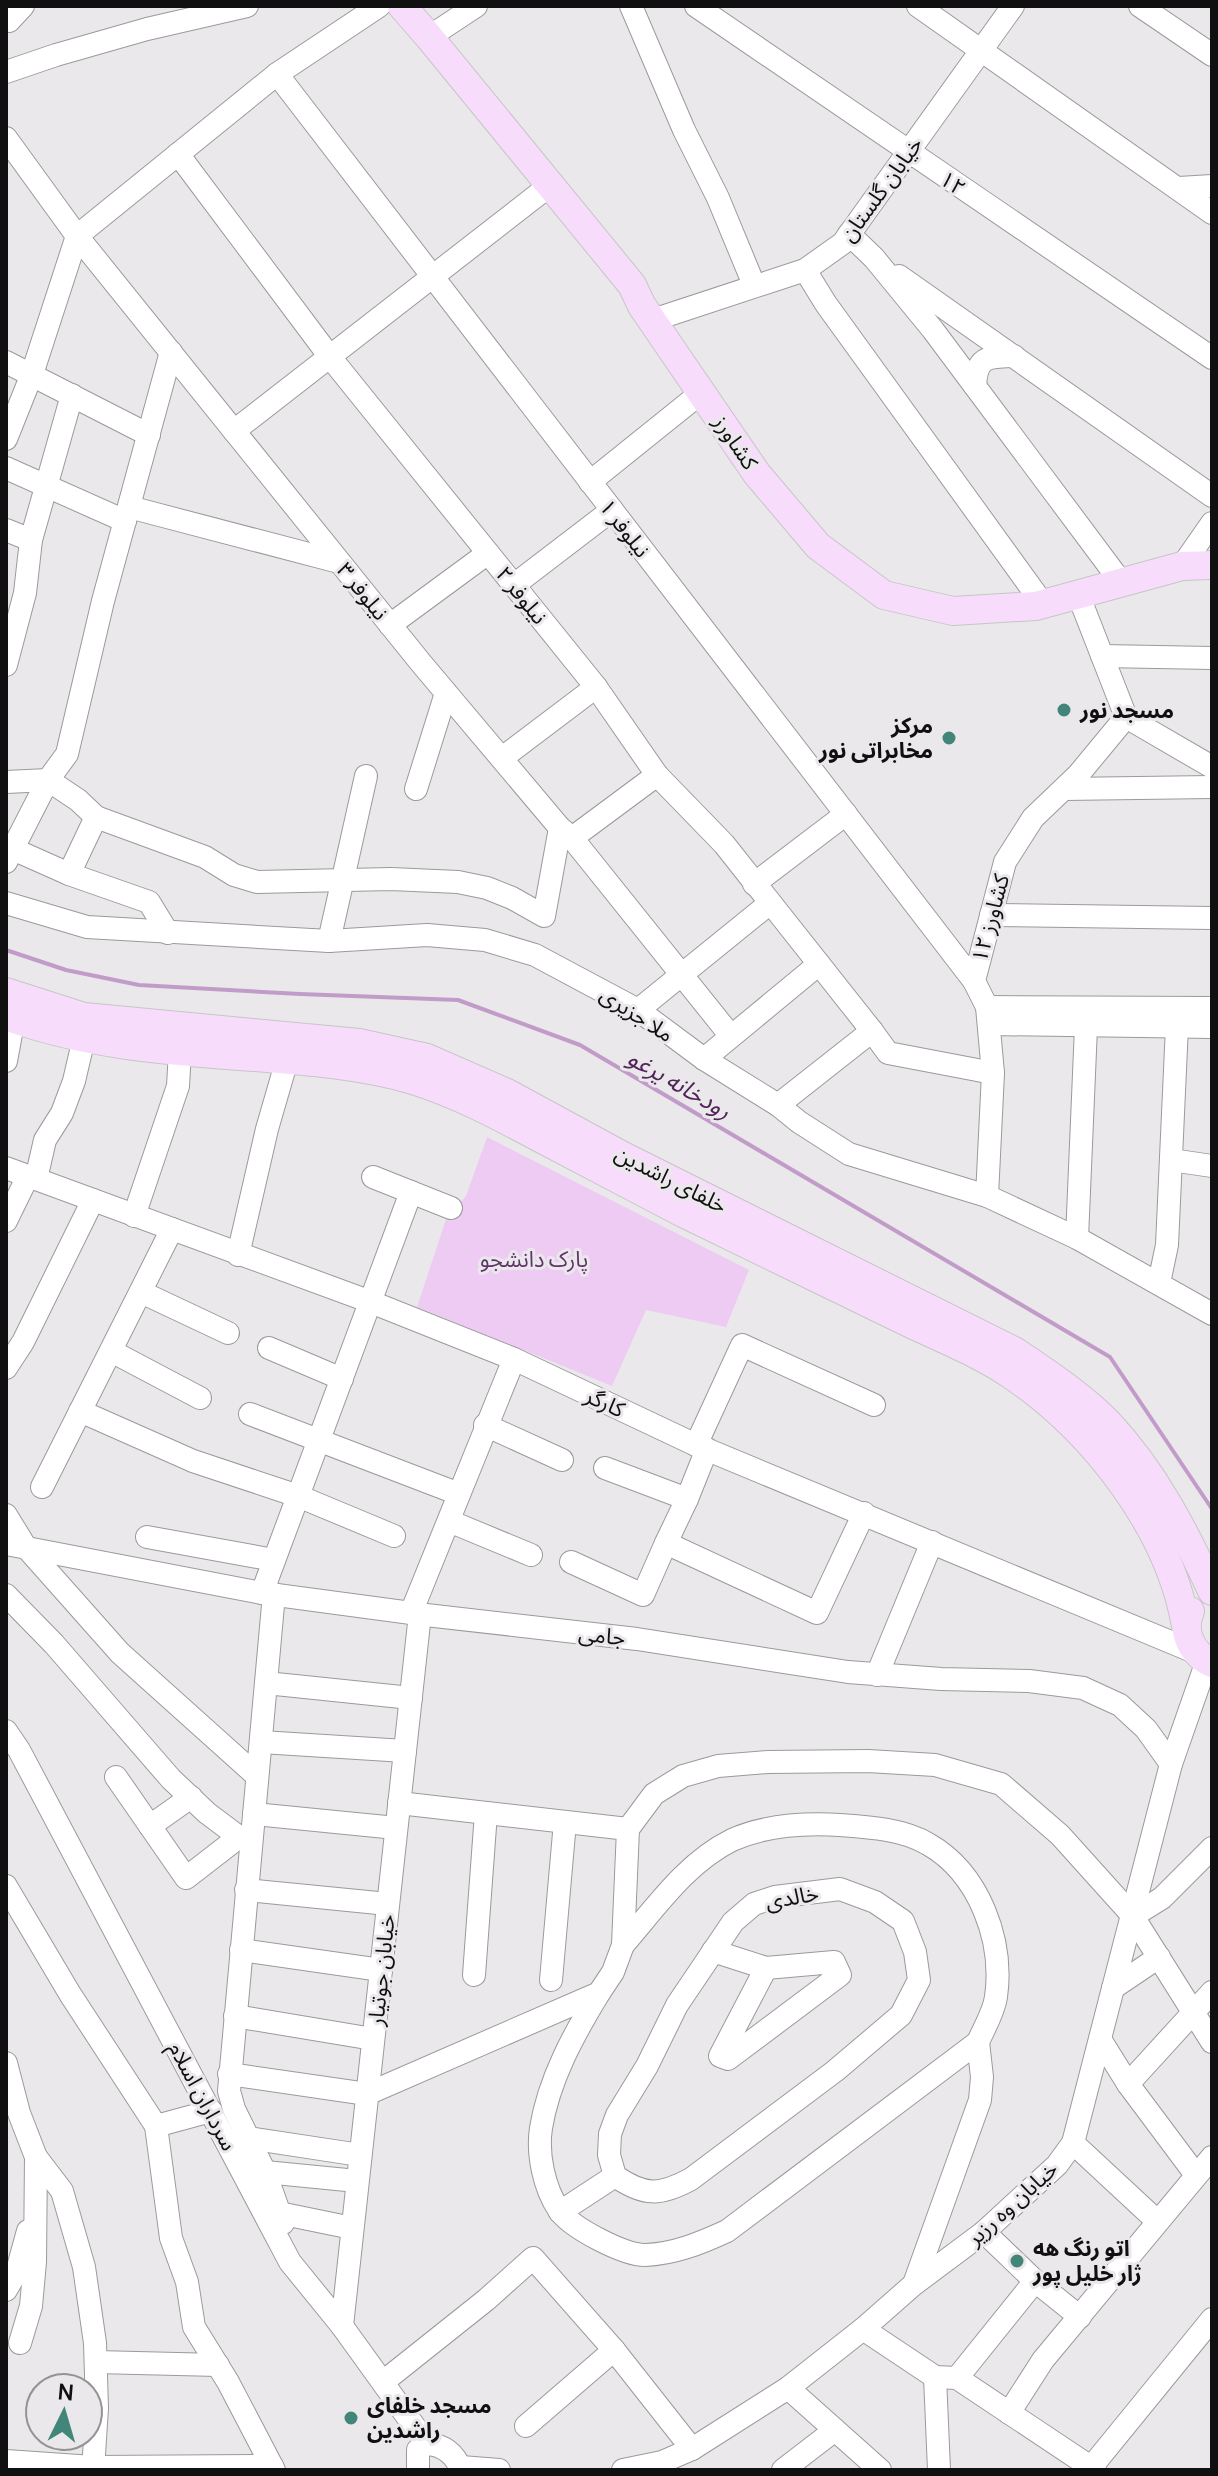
<svg xmlns="http://www.w3.org/2000/svg" width="1218" height="2476" font-family="Manrope,'Noto Sans Arabic',sans-serif">
<style>
.green{fill:#eecbf3}
.lines{fill:none;stroke-linecap:round;stroke-linejoin:round}
.stream{stroke:#c29cc8;stroke-width:4}
.minor-casing{stroke:#9c999c;stroke-width:24}
.major-casing{stroke:#c6c6c6;stroke-width:30}
.minor{stroke:#fff;stroke-width:22}
.major{stroke:#f7dcfb;stroke-width:28}
.poi-dot{fill:#42867a;stroke:#ebe8ec;stroke-width:3}
.labels{text-anchor:middle;dominant-baseline:central;stroke-width:6;stroke-linejoin:round;paint-order:stroke}
.street-label{font-size:22px;fill:#111011;stroke:#ebe8ec}
.poi-label{font-size:22px;font-weight:bold;fill:#111011;stroke:#ebe8ec;text-anchor:start}
.park-label{font-size:22px;fill:#63346b;stroke:#ebe8ec}
.water-label{font-size:24px;font-style:italic;fill:#53245a;stroke:#ebe8ec}
</style>
<rect width="100%" height="100%" fill="#ebe8ec"/>
<polygon class="green" points="487,1137 749,1270 726,1327 646,1310 612,1386 417,1307 446,1219 466,1196"/>
<g class="lines">
<polyline class="stream" points="6,950 66,970 139,985 300,994 458,1000 580,1045 1110,1357 1212,1509"/>
<defs>
<g id="minor">
<polyline points="631,6 684,130 718,198 754,285"/>
<polyline points="696,6 1212,358"/>
<polyline points="918,6 1212,213"/>
<polyline points="1140,6 1212,55"/>
<polyline points="9,21 23,6"/>
<polyline points="429,37 476,6"/>
<polyline points="6,72 56,55 147,29 247,6"/>
<polyline points="277,74 974,981"/>
<polyline points="6,138 77,236 421,663 560,828 572,838 730,1035"/>
<polyline points="178,154 330,357 596,687 657,775 724,844 872,1031"/>
<polyline points="1179,188 1212,186"/>
<polyline points="849,234 874,258 933,330 1121,582"/>
<polyline points="805,270 826,304 1043,604"/>
<polyline points="899,276 1212,496"/>
<polyline points="653,320 805,270 843,243 1013,6"/>
<polyline points="6,362 149,435"/>
<path d="M975 386C977 356 987 357 1014 356"/>
<polyline points="234,431 540,193"/>
<polyline points="6,439 32,374 77,236 277,74 379,6"/>
<polyline points="6,468 125,521"/>
<polyline points="590,482 702,392"/>
<polyline points="129,507 339,562"/>
<polyline points="6,530 31,540"/>
<polyline points="1182,566 1212,523"/>
<polyline points="514,585 612,510"/>
<polyline points="390,625 488,553"/>
<polyline points="1102,656 1212,658"/>
<polyline points="6,665 25,593 31,540 72,395"/>
<polyline points="1126,717 1212,767"/>
<polyline points="502,758 596,687"/>
<polyline points="6,782 48,780 78,800 96,817 205,857 234,875 257,882 391,879 458,882 487,888 512,898 544,916 560,828"/>
<polyline points="416,789 446,693"/>
<polyline points="1064,789 1212,787"/>
<polyline points="572,838 657,775"/>
<polyline points="6,846 69,874 149,902 168,933"/>
<polyline points="6,862 48,780 67,754 103,601 171,352"/>
<polyline points="69,874 96,817"/>
<polyline points="754,884 846,814"/>
<polyline points="6,903 87,927 329,941 427,935 485,940 535,955 638,1010 704,1059 778,1105 799,1122 849,1154 987,1196 1077,1238 1212,1314"/>
<polyline points="991,915 1212,918"/>
<polyline points="329,941 366,776"/>
<polyline points="987,1007 1212,1008"/>
<polyline points="638,1010 770,903"/>
<polyline points="990,1024 1212,1027"/>
<polyline points="704,1059 819,964"/>
<polyline points="6,1061 14,1018"/>
<polyline points="778,1105 872,1031 888,1053 993,1073"/>
<polyline points="1171,1160 1212,1166"/>
<polyline points="6,1168 371,1302 514,1359 696,1445 1197,1653"/>
<polyline points="373,1177 451,1208"/>
<polyline points="36,1179 45,1140 62,1113 74,1081 84,1038"/>
<polyline points="987,1196 993,1073 987,1007 974,981 1005,862 1033,818 1078,775 1126,717 1078,594"/>
<polyline points="134,1216 178,1086 180,1051"/>
<polyline points="6,1221 28,1176"/>
<polyline points="1077,1238 1086,1027"/>
<polyline points="238,1255 267,1129 287,1060"/>
<polyline points="1159,1283 1167,1245 1177,1026"/>
<polyline points="141,1292 228,1333"/>
<polyline points="269,1348 342,1379"/>
<polyline points="111,1351 200,1398"/>
<polyline points="6,1368 23,1342 93,1200"/>
<polyline points="80,1411 193,1461 298,1496 394,1536"/>
<polyline points="250,1414 459,1494"/>
<polyline points="485,1425 562,1460"/>
<polyline points="696,1445 742,1345 874,1405"/>
<polyline points="605,1468 687,1499"/>
<polyline points="42,1487 172,1229"/>
<polyline points="6,1515 25,1546 120,1653 257,1776"/>
<polyline points="449,1521 531,1555"/>
<polyline points="147,1537 274,1560"/>
<polyline points="666,1543 687,1499 707,1449"/>
<polyline points="6,1544 262,1593 426,1615 637,1639 848,1672 941,1679 1029,1681 1083,1688 1120,1705 1146,1729 1171,1764"/>
<polyline points="571,1562 643,1595 666,1543 817,1613 864,1513"/>
<polyline points="262,1593 411,1192"/>
<polyline points="274,1594 229,2091 234,2109 265,2172 283,2223"/>
<polyline points="6,1595 54,1644 171,1779 207,1813 239,1837 186,1878 116,1777"/>
<polyline points="411,1613 514,1359"/>
<polyline points="877,1675 932,1542"/>
<polyline points="266,1683 411,1698"/>
<polyline points="6,1731 19,1750 290,2262 342,2326 427,2444"/>
<polyline points="261,1742 405,1751"/>
<polyline points="399,1803 628,1829"/>
<polyline points="254,1814 396,1828"/>
<polyline points="150,1826 191,1797"/>
<polyline points="6,1886 70,1994 156,2126"/>
<polyline points="246,1890 388,1904"/>
<polyline points="1133,1916 1162,1898 1212,1848"/>
<polyline points="241,1950 381,1970"/>
<polyline points="713,1951 766,1968"/>
<polygon points="834,1962 840,1975 728,2059 720,2056 766,1968"/>
<polyline points="474,1975 486,1813"/>
<polyline points="551,1980 565,1822"/>
<polyline points="1113,1988 1159,1957"/>
<path d="M599 1993C574 2034 549 2079 541 2128 537 2154 544 2188 559 2210 571 2228 624 2255 645 2255 674 2254 701 2243 727 2231L978 2042C984 2028 994 2012 996 1997 1004 1940 979 1873 928 1844 903 1829 868 1827 840 1825 805 1823 765 1825 732 1840 686 1863 657 1906 623 1945"/>
<polyline points="235,2016 373,2039"/>
<polyline points="1100,2039 1128,2084 1196,2175"/>
<polyline points="6,2063 19,2113 36,2157 35,2262 31,2306 20,2343"/>
<polyline points="229,2074 367,2094 599,1993 613,1972 623,1945 628,1829 654,1794 683,1776 718,1766 768,1762 868,1761 935,1765 1001,1784 1060,1835 1132,1915 1212,2042"/>
<polyline points="1128,2084 1212,1992"/>
<polyline points="211,2111 156,2126 171,2238 187,2282 194,2327 228,2382 274,2470"/>
<polyline points="248,2138 360,2155"/>
<polyline points="1073,2143 1157,2221"/>
<polyline points="36,2157 62,2191 84,2267 95,2343 97,2408 93,2470"/>
<polyline points="265,2172 357,2181"/>
<path d="M560 2212 615 2176C644 2196 660 2196 691 2179L835 2071 901 2015 919 1980 915 1952 903 1921 875 1902 840 1889 775 1897 754 1904 733 1922 677 2005 647 2066 617 2115 610 2134 609 2155 615 2176"/>
<polyline points="279,2213 352,2228"/>
<polyline points="984,2232 1035,2281 1080,2317"/>
<polyline points="914,2284 980,2100 982,2077 978,2042"/>
<polyline points="6,2290 17,2271 28,2231"/>
<polyline points="342,2326 420,1614"/>
<polyline points="863,2329 935,2377 957,2378 1095,2470"/>
<polyline points="96,2362 218,2365"/>
<polyline points="935,2377 939,2470"/>
<polyline points="957,2378 1035,2281"/>
<polyline points="383,2382 486,2300 533,2258 614,2350 692,2449"/>
<polyline points="788,2388 880,2470"/>
<polyline points="1009,2413 1043,2360 1212,2157"/>
<polyline points="526,2426 614,2350"/>
<polyline points="6,2461 93,2467 272,2466"/>
<polyline points="461,2467 499,2470"/>
<path d="M418 2470V2450L427 2444C444 2445 455 2454 461 2470"/>
<polyline points="623,2470 662,2462 692,2449 788,2388 863,2329 913,2285 984,2232 1057,2165 1073,2143 1171,1764 1207,1661"/>
<polyline points="783,2470 835,2430"/>
<polyline points="1089,2470 1212,2319"/>
</g>
<g id="major">
<polyline points="402,6 429,37 632,285 642,306 757,474 818,546 884,595 953,611 1036,606 1182,566 1212,565"/>
<path d="M6 992 84 1017 359 1043 427 1058 507 1093 623 1156 1016 1352C1048 1374 1082 1396 1109 1424 1154 1472 1185 1532 1212 1591"/>
<path d="M6 1016C85 1045 170 1051 254 1057 307 1061 361 1065 413 1080 458 1094 499 1116 540 1138 588 1163 635 1188 683 1213 756 1249 830 1284 903 1320 938 1337 977 1352 1010 1374 1092 1429 1169 1527 1186 1626"/>
<path d="M1190 1611C1181 1632 1192 1654 1212 1663"/>
</g>
</defs>
<use href="#minor" class="minor-casing"/>
<use href="#major" class="major-casing"/>
<use href="#minor" class="minor"/>
<use href="#major" class="major"/>
</g>
<g class="poi-dot">
<circle cx="1064" cy="710" r="8"/>
<circle cx="949" cy="738" r="8"/>
<circle cx="1017" cy="2261" r="8"/>
<circle cx="351" cy="2418" r="8"/>
</g>
<g class="labels">
<g class="street-label">
<text transform="translate(953 183) rotate(34)">۱۲</text>
<text transform="translate(881 189) rotate(-54)">خیابان گلستان</text>
<text transform="translate(736 442) rotate(56)">کشاورز</text>
<text transform="translate(625 528) rotate(52)">نیلوفر ۱</text>
<text transform="translate(363 591) rotate(51)">نیلوفر ۳</text>
<text transform="translate(522 595) rotate(51)">نیلوفر ۲</text>
<text transform="translate(990 918) rotate(-75)">کشاورز ۱۲</text>
<text transform="translate(637 1014) rotate(33)">ملا جزیری</text>
<text transform="translate(671 1179) rotate(27)">خلفای راشدین</text>
<text transform="translate(605 1402) rotate(25)">کارگر</text>
<text transform="translate(602 1635) rotate(6)">جامی</text>
<text transform="translate(792 1897) rotate(-10)">خالدی</text>
<text transform="translate(381 1970) rotate(-84)">خیابان جوتیار</text>
<text transform="translate(203 2096) rotate(62)">سرداران اسلام</text>
<text transform="translate(1012 2203) rotate(-42)">خیابان وه رزیر</text>
</g>
<g class="poi-label">
<text x="1080" y="710">مسجد نور</text>
<text x="933" y="725" text-anchor="end">مرکز<tspan x="933" dy="25">مخابراتی نور</tspan></text>
<text x="1033" y="2248">اتو رنگ هه<tspan x="1033" dy="25">ژار خلیل پور</tspan></text>
<text x="367" y="2405">مسجد خلفای<tspan x="367" dy="25">راشدین</tspan></text>
</g>
<g class="park-label">
<text x="534" y="1259">پارک دانشجو</text>
</g>
<g class="water-label">
<text transform="translate(680 1083) rotate(30)">رودخانه یرغو</text>
</g>
</g>
<rect width="1218" height="2476" fill="none" stroke="#111011" stroke-width="16"/>
<g transform="translate(64 2412) rotate(5)"><circle r="38" fill="#ebe8ec" stroke="#949294" stroke-width="2"/>
<path d="M0-6L14 30L0 20L-14 30Z" fill="#42867a"/>
<text y="-12" font-size="22" font-weight="bold" text-anchor="middle" fill="#111011">N</text>
</g>
</svg>
